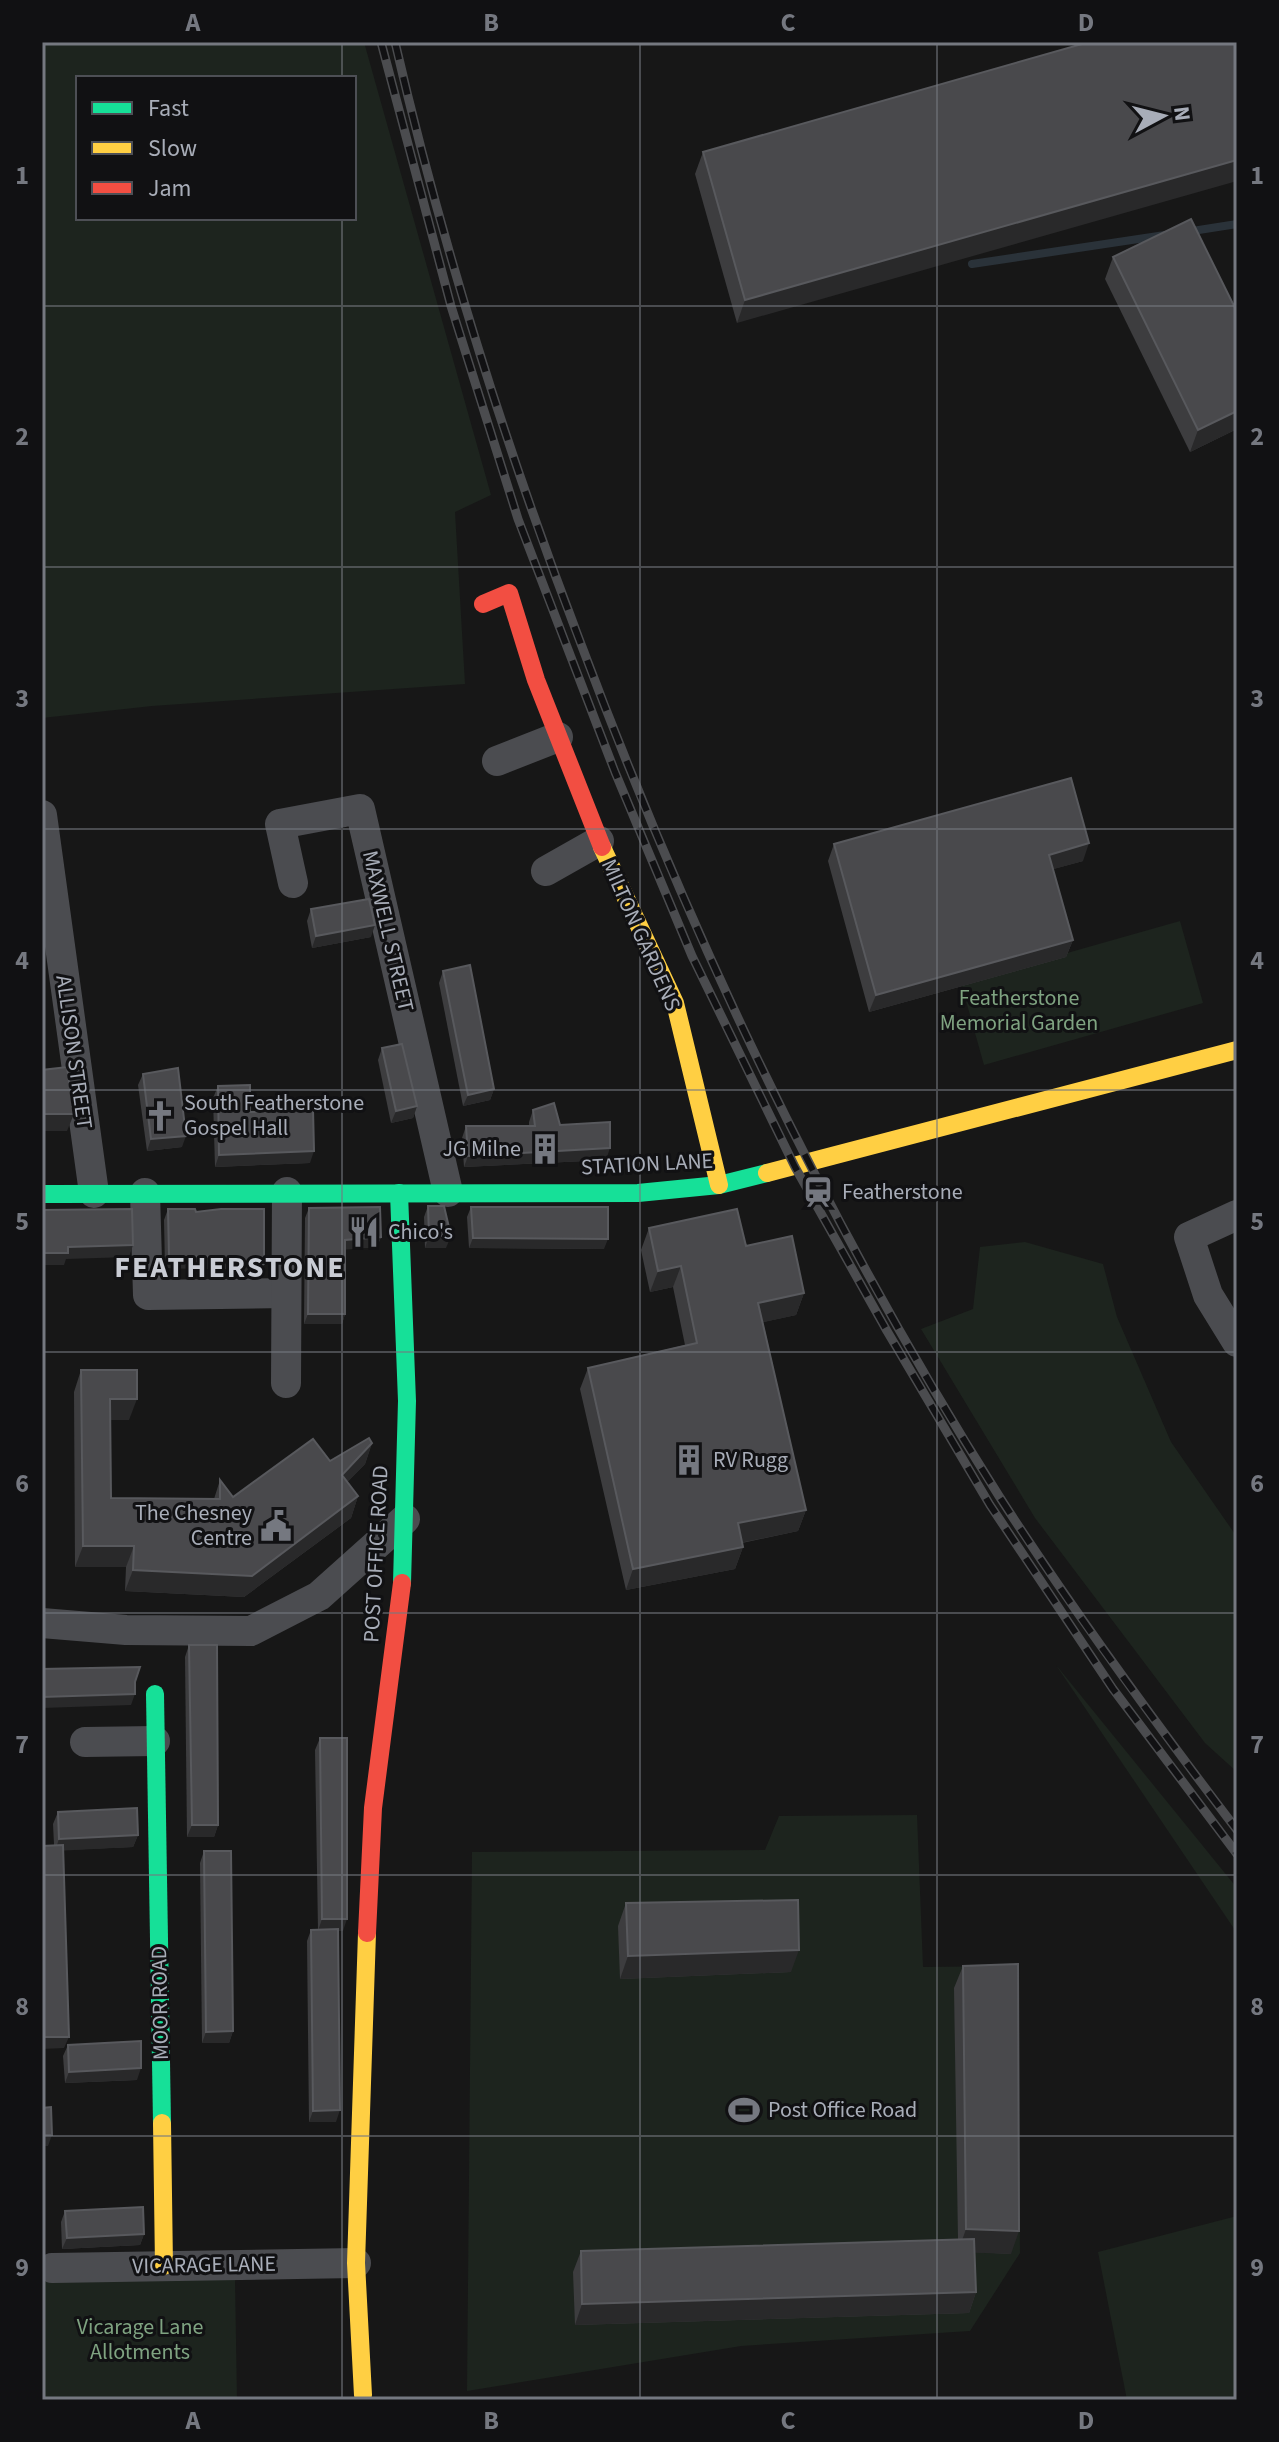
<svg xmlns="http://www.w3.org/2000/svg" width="1279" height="2442" font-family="'Source Sans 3',sans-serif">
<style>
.green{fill:#1d241e;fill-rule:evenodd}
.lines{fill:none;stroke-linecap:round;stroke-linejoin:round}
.stream{stroke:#2a3239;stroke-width:8}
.street{stroke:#4b4c50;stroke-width:30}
.fast{stroke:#16e098;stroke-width:18}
.slow{stroke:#ffcf43;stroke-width:18}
.jam{stroke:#f24e42;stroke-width:18}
.rail-casing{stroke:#4b4c4f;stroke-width:9}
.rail{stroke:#111113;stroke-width:6;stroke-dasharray:18;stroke-linecap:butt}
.wall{fill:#3d3d3f}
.shaded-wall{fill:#29292a}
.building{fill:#49494c;stroke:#58595d;stroke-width:2}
.grid{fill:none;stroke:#757880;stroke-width:2;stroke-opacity:0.55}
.labels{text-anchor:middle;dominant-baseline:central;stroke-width:6;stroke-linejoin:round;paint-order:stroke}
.street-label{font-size:22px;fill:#a8adb8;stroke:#111113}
.park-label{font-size:22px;fill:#7fa381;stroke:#111113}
.poi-label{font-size:22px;fill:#a8adb8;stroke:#111113;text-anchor:start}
.district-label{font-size:30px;font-weight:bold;letter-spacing:2px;fill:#c9ccd4;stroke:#111113}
.neatline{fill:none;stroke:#757880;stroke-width:3}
.grid-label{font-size:26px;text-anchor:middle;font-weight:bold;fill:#757880}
</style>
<rect width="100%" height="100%" fill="#171717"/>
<g class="green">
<path d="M42 42H364L491 495 455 512 465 684 152 706 42 718ZM78 78H354V218H78Z"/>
<polygon points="1180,921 1203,1003 984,1065 961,983"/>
<polygon points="1025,1242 1103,1264 1117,1317 1171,1442 1237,1537 1237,1772 1205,1743 1035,1518 921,1329 973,1309 980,1247"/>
<polygon points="1056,1665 1237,1888 1237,1933"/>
<polygon points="917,1815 923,1967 1018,1966 1020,2253 970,2331 741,2346 467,2391 472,1852 765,1850 779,1816"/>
<polygon points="1237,2216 1237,2400 1127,2400 1098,2252"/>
<polygon points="235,2279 237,2400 42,2400 42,2282"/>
</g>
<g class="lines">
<g class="stream">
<polyline points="1186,232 1237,224"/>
<polyline points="972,264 1165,235"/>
</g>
<g class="street">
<polyline points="497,761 558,737"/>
<polyline points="42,815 94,1193"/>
<polyline points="546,871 599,841"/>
<polyline points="293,883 280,824 360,809 448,1192"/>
<polyline points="145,1193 148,1295 286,1293"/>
<polyline points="1237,1215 1189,1237 1208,1295 1237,1342"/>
<polyline points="286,1383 287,1192"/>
<polyline points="42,1623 126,1630 251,1631 319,1596 405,1519"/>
<polyline points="85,1742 155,1741"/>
<polyline points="52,2268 356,2263"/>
</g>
<g class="fast">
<polyline points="399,1193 407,1401 402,1583"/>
<polyline points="42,1194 638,1193 719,1185 767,1173"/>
<polyline points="155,1694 162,2123"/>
</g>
<g class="slow">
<polyline points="602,847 675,1003 719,1185"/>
<polyline points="767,1173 1237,1050"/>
<polyline points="162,2123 164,2266"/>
<polyline points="363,2395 356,2263 367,1933"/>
</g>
<g class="jam">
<polyline points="483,604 509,593 536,680 602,847"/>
<polyline points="367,1933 373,1808 402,1583"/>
</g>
<defs>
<g id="rail">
<polyline points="381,42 451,306 518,519 615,772 692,956 795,1167 887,1331 990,1505 1113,1689 1237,1854"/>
<path d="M395 42C442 246 506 448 581 644 692 940 829 1228 999 1496 1073 1611 1154 1721 1237 1830"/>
</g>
</defs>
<use href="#rail" class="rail-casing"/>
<use href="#rail" class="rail"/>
</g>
<g class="wall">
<polygon points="1089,42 737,323 695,174 703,152"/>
<polygon points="1113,257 1237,312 1237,429 1190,452 1105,279"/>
<polygon points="834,844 1083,861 1053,869 1073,940 1066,957 869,1012 828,861"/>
<polygon points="311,909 371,937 312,948 307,921"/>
<polygon points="443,971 494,1089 490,1100 463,1106 439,983"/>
<polygon points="382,1048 417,1106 413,1118 391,1123 378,1060"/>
<polygon points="143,1074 182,1147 147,1151 138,1085"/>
<polygon points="218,1086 250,1112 310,1163 215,1167 213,1098"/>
<polygon points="533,1110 560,1125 606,1160 464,1167 462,1138 466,1126 529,1126 529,1122"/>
<polygon points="428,1206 446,1248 425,1248 424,1217"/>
<polygon points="471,1207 604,1249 469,1248 467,1217"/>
<polygon points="309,1208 381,1237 377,1247 345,1249 345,1314 342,1324 304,1324 305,1218"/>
<polygon points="168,1209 196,1212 264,1264 260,1275 234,1276 234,1269 165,1268 164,1220"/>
<polygon points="649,1228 746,1246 804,1293 796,1315 763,1322 806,1510 798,1531 742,1543 743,1547 735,1569 626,1590 580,1389 588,1368 685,1345 673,1287 650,1292 641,1250"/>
<polygon points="81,1370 129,1420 111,1420 111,1498 214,1499 220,1480 233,1497 330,1461 372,1443 365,1464 347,1482 358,1496 351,1518 244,1597 125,1591 126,1567 75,1567 74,1392"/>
<polygon points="189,1645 218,1825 214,1837 187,1837 185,1657"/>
<polygon points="320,1738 343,1931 338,1931 336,2122 309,2122 307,1941 311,1930 318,1930 315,1750"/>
<polygon points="58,1812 138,1835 133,1847 63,1850 64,2048 53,1824"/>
<polygon points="204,1851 233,2031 229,2043 202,2043 200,1863"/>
<polygon points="626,1903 791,1972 620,1979 618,1926"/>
<polygon points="963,1966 1011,2254 974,2252 976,2292 969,2313 575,2325 573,2272 581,2251 958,2239 954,1988"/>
<polygon points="68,2045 137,2080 65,2083 63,2056"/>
<polygon points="65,2211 144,2234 140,2245 62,2249 61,2222"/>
</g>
<g class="shaded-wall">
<polygon points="1237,160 1237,181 737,323 745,300"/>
<polygon points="1237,411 1237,429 1190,452 1198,430"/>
<polygon points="1089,843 1083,861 1043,872 1049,855"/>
<polygon points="375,925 371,937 312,948 316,936"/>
<polygon points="1073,940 1066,957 869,1012 876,995"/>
<polygon points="494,1089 490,1100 463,1106 468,1095"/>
<polygon points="417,1106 413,1118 391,1123 396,1111"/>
<polygon points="42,1114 74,1114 67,1131 42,1131"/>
<polygon points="186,1136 182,1147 147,1151 151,1139"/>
<polygon points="610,1148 606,1160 464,1167 468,1156"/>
<polygon points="314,1151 310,1163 215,1167 219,1155"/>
<polygon points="429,1236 451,1236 446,1248 425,1248"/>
<polygon points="381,1237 377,1247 341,1250 345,1240"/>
<polygon points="473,1238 608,1239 604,1249 469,1248"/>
<polygon points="133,1245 129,1257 66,1259 64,1265 42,1265 42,1253 68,1247"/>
<polygon points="169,1256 238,1257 234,1269 165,1268"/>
<polygon points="238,1264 264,1264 260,1275 234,1276"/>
<polygon points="681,1266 673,1287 650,1292 658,1271"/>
<polygon points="804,1293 796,1315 750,1325 758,1303"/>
<polygon points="308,1314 345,1314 342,1324 304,1324"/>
<polygon points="110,1399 137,1399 129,1420 103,1420"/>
<polygon points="372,1443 365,1464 334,1496 342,1475"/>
<polygon points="358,1496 351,1518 244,1597 125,1591 133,1570"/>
<polygon points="806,1510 798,1531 730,1545 738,1523"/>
<polygon points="83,1546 134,1546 126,1567 75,1567"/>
<polygon points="743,1547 735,1569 626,1590 633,1569"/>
<polygon points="135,1694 131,1705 42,1708 42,1697"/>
<polygon points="192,1825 218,1825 214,1837 187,1837"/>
<polygon points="138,1835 133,1847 55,1851 59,1839"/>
<polygon points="322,1919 347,1919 343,1931 318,1931"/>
<polygon points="799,1950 791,1972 620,1979 628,1956"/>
<polygon points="233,2031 229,2043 202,2043 206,2032"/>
<polygon points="42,2037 69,2037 64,2048 42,2049"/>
<polygon points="141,2068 137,2080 65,2083 69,2072"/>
<polygon points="340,2110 336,2122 309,2122 313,2111"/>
<polygon points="42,2135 52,2135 48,2146 42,2146"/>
<polygon points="966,2229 1019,2231 1011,2254 958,2252"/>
<polygon points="144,2234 140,2245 62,2249 67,2238"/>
<polygon points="976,2292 969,2313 575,2325 582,2304"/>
</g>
<g class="building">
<polygon points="1089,42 1237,42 1237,160 745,300 703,152"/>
<polygon points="1191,219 1237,312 1237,411 1198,430 1113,257"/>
<polygon points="1071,778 1089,843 1049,855 1073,940 876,995 834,844"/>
<polygon points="369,899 375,925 316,936 311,909"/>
<polygon points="470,965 494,1089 468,1095 443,971"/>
<polygon points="402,1044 417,1106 396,1111 382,1048"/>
<polygon points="67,1067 74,1114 42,1114 42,1070"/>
<polygon points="178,1068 186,1136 151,1139 143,1074"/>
<polygon points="250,1085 250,1112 313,1109 314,1151 219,1155 218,1086"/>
<polygon points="554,1103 560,1125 610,1122 610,1148 468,1156 466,1126 535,1126 533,1110"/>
<polygon points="428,1206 444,1206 451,1236 429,1236"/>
<polygon points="380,1207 381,1237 345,1240 345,1314 308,1314 309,1208"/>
<polygon points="471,1207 608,1207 608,1239 473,1238"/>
<polygon points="132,1209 133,1245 68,1247 68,1253 42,1253 42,1210"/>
<polygon points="168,1209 195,1209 196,1212 221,1209 264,1209 264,1264 238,1264 238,1257 169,1256"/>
<polygon points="737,1209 746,1246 792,1236 804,1293 758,1303 806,1510 738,1523 743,1547 633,1569 588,1368 697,1343 681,1266 658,1271 649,1228"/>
<polygon points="81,1370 137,1370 137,1399 110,1399 111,1498 220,1499 220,1480 233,1497 313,1439 330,1461 369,1438 372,1443 342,1475 358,1496 252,1576 133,1570 134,1546 83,1546"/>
<polygon points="189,1645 217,1645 218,1825 192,1825"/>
<polygon points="140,1667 135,1682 135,1694 42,1697 42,1669"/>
<polygon points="320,1738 347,1738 347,1919 322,1919"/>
<polygon points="137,1808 138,1835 59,1839 58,1812"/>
<polygon points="63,1845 69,2037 42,2037 42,1846"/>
<polygon points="204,1851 231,1851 233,2031 206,2032"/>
<polygon points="798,1900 799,1950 628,1956 626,1903"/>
<polygon points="338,1929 340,2110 313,2111 311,1930"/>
<polygon points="1018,1964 1019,2231 966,2229 963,1966"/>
<polygon points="141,2041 141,2068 69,2072 68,2045"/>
<polygon points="51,2107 52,2135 42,2135 42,2108"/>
<polygon points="143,2207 144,2234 67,2238 65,2211"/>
<polygon points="974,2239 976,2292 582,2304 581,2251"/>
</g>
<path class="grid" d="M342 42V78M640 42V2400M937 42V2400M342 218V2400M42 306H1237M42 567H1237M42 829H1237M42 1090H1237M42 1352H1237M42 1613H1237M42 1875H1237M42 2136H1237"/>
<defs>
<symbol id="church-bare" viewBox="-9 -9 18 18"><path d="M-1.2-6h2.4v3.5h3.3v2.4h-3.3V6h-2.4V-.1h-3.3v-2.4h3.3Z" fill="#757880" stroke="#111113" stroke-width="2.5" paint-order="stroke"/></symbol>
<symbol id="building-bare" viewBox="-9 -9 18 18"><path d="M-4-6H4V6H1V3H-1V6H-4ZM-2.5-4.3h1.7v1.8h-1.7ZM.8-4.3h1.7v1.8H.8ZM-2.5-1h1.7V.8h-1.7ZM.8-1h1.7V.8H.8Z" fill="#757880" stroke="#111113" stroke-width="2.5" paint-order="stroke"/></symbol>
<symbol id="station-bare" viewBox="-9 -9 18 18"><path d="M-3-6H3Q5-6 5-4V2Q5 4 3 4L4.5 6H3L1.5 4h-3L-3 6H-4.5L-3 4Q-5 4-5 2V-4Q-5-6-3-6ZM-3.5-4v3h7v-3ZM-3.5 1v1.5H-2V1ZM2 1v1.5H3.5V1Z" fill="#757880" stroke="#111113" stroke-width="2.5" paint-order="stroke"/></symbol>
<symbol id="restaurant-bare" viewBox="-9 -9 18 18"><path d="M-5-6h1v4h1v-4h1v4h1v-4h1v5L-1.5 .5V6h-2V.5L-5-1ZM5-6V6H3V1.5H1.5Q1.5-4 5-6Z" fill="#757880" stroke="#111113" stroke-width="2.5" paint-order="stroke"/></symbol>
<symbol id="civic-bare" viewBox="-9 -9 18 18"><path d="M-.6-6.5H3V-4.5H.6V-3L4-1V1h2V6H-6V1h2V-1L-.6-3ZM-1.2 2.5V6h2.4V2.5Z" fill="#757880" stroke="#111113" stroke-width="2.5" paint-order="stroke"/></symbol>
<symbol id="stadium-bare" viewBox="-9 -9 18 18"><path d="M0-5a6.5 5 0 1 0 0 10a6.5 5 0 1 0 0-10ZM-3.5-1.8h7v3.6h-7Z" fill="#757880" stroke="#111113" stroke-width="2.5" paint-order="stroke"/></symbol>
</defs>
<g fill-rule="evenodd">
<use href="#church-bare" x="138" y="1094" width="44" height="44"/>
<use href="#building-bare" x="523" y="1127" width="44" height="44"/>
<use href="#station-bare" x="796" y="1170" width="44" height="44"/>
<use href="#restaurant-bare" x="342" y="1210" width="44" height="44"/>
<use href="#building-bare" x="667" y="1438" width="44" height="44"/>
<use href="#civic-bare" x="254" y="1504" width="44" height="44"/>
<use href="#stadium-bare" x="722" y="2088" width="44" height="44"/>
</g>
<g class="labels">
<g class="street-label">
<text transform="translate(388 931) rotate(77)">MAXWELL STREET</text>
<text transform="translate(641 935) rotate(66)">MILTON GARDENS</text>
<text transform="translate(74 1052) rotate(82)">ALLISON STREET</text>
<text transform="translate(647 1164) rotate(-3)">STATION LANE</text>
<text transform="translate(376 1554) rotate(-87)">POST OFFICE ROAD</text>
<text transform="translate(160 2003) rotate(-91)">MOOR ROAD</text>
<text transform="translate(204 2265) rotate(-1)">VICARAGE LANE</text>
</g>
<g class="park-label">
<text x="1019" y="998">Featherstone<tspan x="1019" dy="25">Memorial Garden</tspan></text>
<text x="140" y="2327">Vicarage Lane<tspan x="140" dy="25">Allotments</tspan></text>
</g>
<g class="poi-label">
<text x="184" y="1103">South Featherstone<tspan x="184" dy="25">Gospel Hall</tspan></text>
<text x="521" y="1149" text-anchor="end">JG Milne</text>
<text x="842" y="1192">Featherstone</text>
<text x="388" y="1232">Chico's</text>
<text x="713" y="1460">RV Rugg</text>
<text x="252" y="1513" text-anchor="end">The Chesney<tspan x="252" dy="25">Centre</tspan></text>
<text x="768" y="2110">Post Office Road</text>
</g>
<g class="district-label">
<text x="230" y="1267">FEATHERSTONE</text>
</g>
</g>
<rect width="1279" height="2442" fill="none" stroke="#111113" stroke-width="88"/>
<rect x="76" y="76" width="280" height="144" fill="#111113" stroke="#4d4f55" stroke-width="2"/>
<rect x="92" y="102" width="40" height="12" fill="#16e098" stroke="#4d4f55" stroke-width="2"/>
<text x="148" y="116" font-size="24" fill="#a8adb8">Fast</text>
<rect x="92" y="142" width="40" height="12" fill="#ffcf43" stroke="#4d4f55" stroke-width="2"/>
<text x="148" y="156" font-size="24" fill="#a8adb8">Slow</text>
<rect x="92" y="182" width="40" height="12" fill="#f24e42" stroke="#4d4f55" stroke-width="2"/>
<text x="148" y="196" font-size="24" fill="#a8adb8">Jam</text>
<g transform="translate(1163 116) rotate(83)" stroke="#111113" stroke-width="6" paint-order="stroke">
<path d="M0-6L14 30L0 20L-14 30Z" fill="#a8adb8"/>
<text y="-12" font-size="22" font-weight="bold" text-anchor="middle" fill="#a8adb8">N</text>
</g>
<rect x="44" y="44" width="1191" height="2354" class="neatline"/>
<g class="grid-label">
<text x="193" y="31">A</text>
<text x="491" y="31">B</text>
<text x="788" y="31">C</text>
<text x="1086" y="31">D</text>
<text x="22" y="184">1</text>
<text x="1257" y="184">1</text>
<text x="22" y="445">2</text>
<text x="1257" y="445">2</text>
<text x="22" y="707">3</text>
<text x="1257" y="707">3</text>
<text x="22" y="969">4</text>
<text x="1257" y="969">4</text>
<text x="22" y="1230">5</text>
<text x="1257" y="1230">5</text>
<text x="22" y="1492">6</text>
<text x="1257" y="1492">6</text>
<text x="22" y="1753">7</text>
<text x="1257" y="1753">7</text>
<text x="22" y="2015">8</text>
<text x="1257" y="2015">8</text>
<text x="22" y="2276">9</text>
<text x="1257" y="2276">9</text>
<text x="193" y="2429">A</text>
<text x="491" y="2429">B</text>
<text x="788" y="2429">C</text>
<text x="1086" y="2429">D</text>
</g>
</svg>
